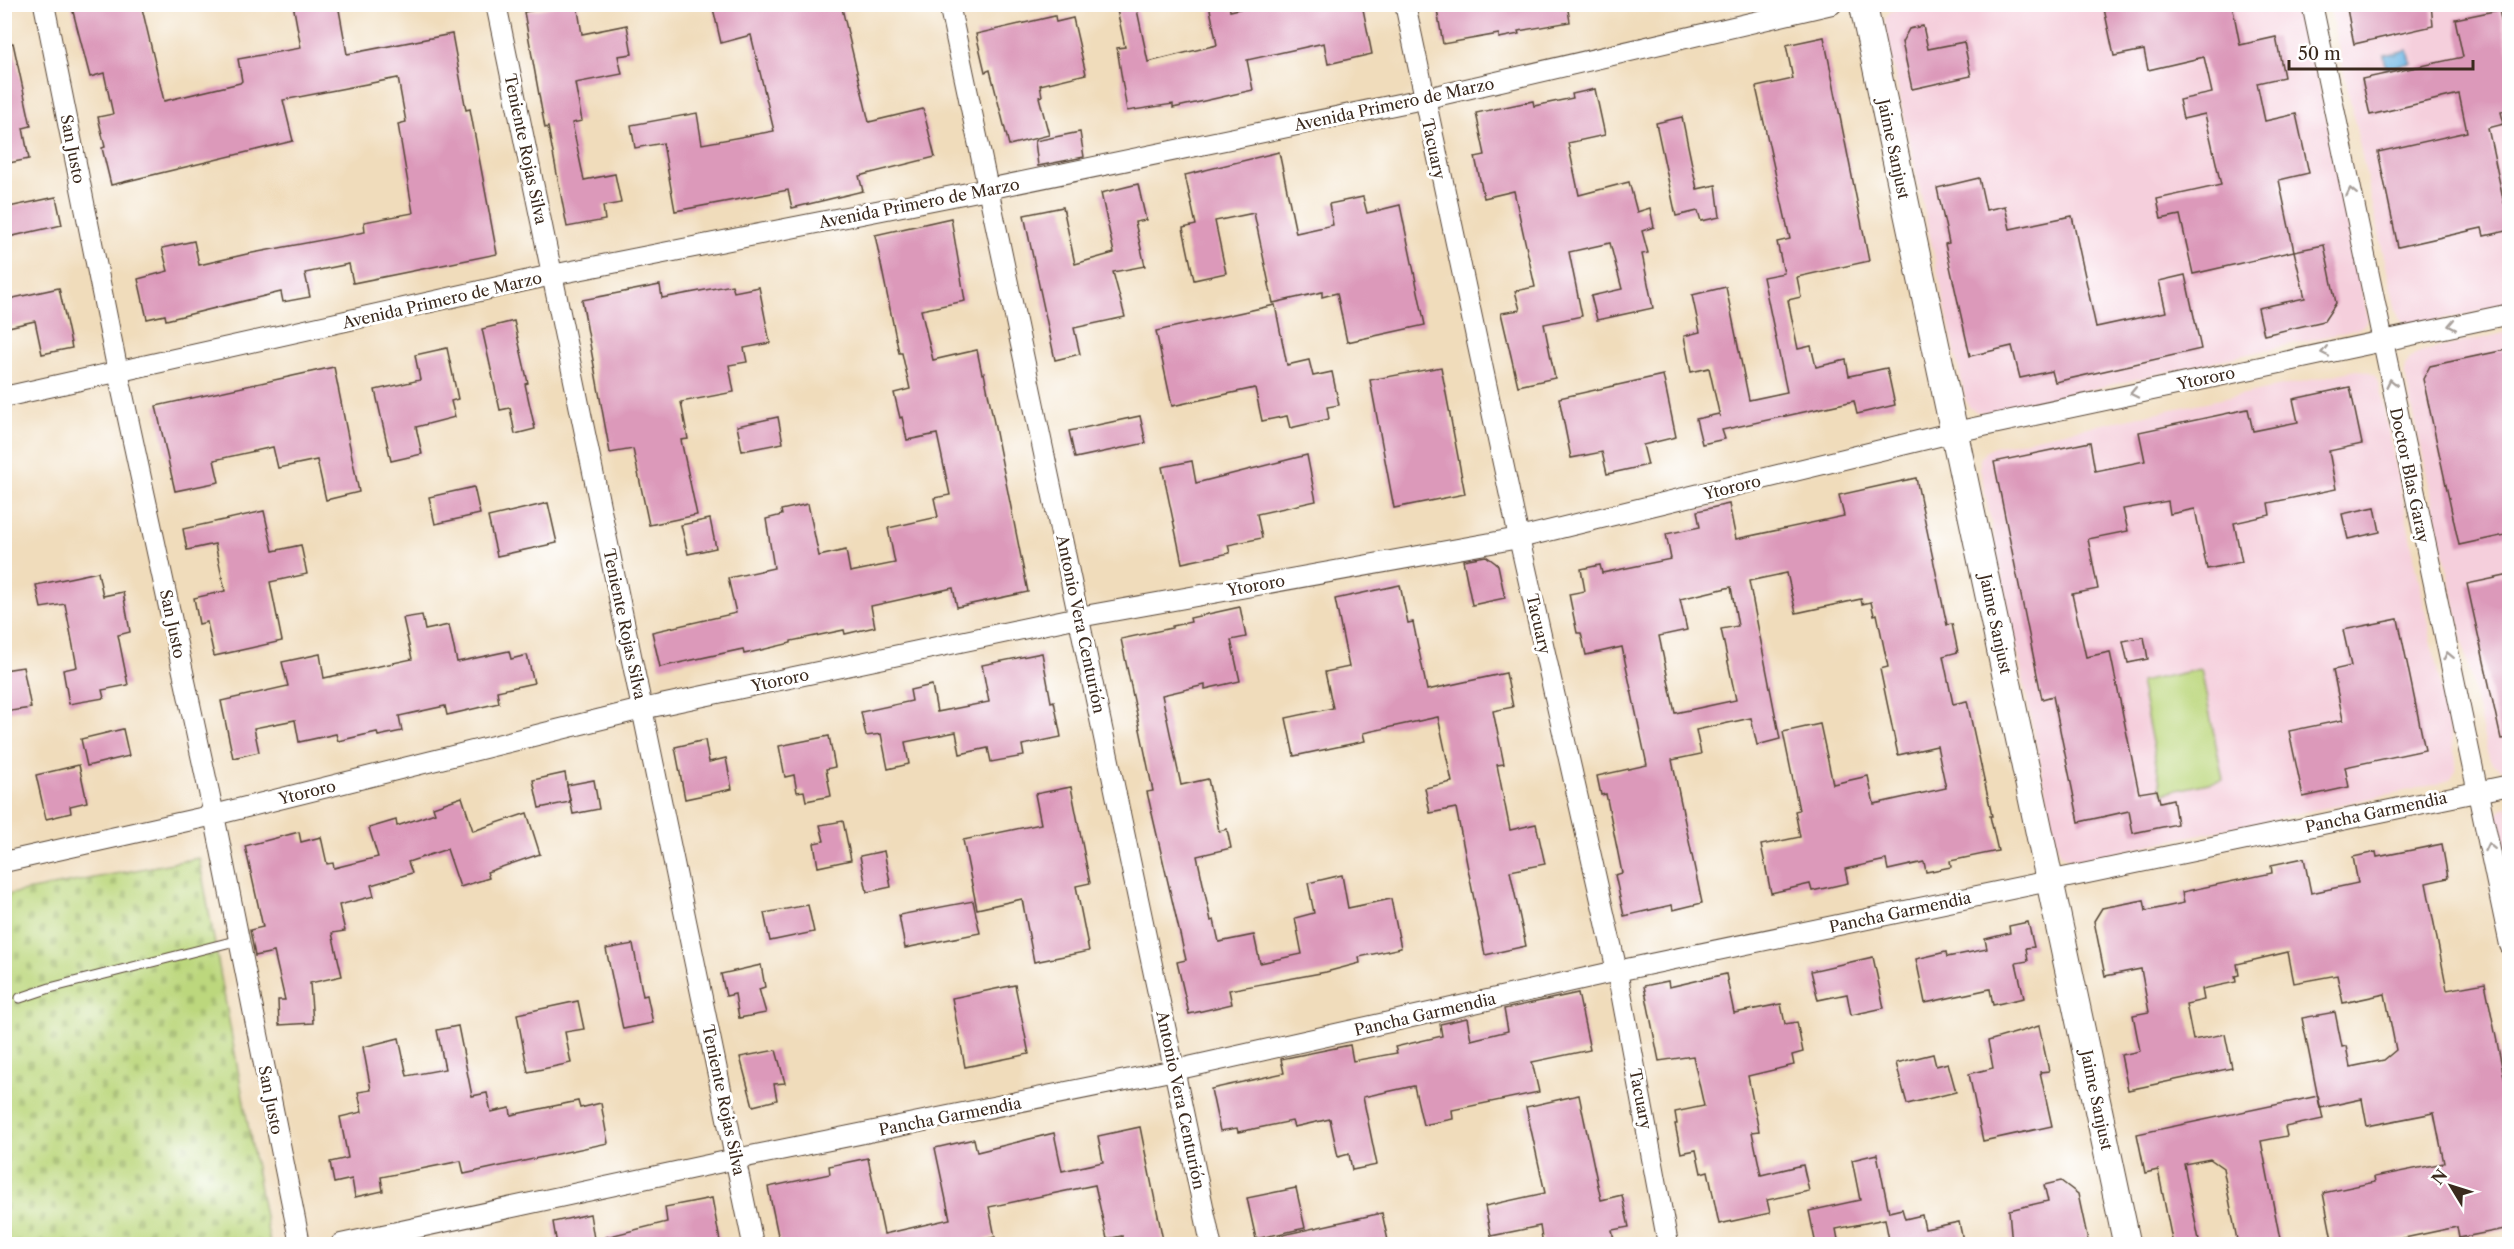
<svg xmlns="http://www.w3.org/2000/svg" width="2514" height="1249" font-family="'Libre Caslon Text',serif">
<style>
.built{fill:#f5cfdc}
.cemetery{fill:url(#cemetery-stones);stroke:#7c804e;stroke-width:1.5}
.green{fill:#bcd77d;stroke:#7c804e;stroke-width:1.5}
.water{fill:url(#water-waves);stroke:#547081;stroke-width:1.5}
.building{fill:#dc99ba;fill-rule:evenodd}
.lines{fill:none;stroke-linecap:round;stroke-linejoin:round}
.lane-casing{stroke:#564536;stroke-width:11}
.street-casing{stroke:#564536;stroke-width:22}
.secondary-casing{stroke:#564536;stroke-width:29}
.lane{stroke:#fff;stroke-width:9}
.street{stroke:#fff;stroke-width:20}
.secondary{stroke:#fff;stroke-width:27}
.oneway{stroke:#a79f9a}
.labels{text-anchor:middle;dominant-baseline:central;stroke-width:6;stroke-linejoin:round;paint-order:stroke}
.street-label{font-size:16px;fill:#3b2a1e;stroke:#fff}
</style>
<defs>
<pattern id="cemetery-stones" width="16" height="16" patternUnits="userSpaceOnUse" patternTransform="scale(1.5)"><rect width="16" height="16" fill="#bcd77d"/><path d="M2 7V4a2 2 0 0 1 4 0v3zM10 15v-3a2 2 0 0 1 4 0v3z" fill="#a2b96c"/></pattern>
<pattern id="water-waves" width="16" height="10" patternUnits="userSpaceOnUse" patternTransform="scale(1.5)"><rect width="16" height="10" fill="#6cb5e4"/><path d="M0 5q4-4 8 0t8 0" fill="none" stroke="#5a93b8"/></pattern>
</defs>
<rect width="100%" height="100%" fill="#fff"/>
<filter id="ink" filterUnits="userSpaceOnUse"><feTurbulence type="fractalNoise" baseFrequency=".0167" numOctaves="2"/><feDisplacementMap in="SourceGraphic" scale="12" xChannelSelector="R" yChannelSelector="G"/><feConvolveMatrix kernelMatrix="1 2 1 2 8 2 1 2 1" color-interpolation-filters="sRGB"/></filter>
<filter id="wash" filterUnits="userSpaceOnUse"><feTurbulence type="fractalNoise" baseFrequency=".008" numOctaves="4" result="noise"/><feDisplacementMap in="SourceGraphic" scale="24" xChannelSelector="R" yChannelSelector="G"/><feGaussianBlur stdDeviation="1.35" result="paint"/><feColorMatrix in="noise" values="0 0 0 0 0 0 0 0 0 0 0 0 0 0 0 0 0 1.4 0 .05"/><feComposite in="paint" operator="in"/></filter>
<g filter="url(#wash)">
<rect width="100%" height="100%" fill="#f0dcbb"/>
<g class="built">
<polygon points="1911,4 2303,5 2368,318 2363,326 2355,330 1986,413 1977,412 1969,407 1965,398 1885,29 1885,20 1890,12"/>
<polygon points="2329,5 2509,5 2509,305 2418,325 2408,325 2400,320 2396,311"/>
<polygon points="2509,332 2509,770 2500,769 2493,764 2488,756 2405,374 2406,365 2411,357 2419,352"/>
<polygon points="2357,370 2367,371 2375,376 2379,385 2456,761 2456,771 2451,779 2442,783 2079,860 2069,859 2061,854 2057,846 1980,469 1980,459 1985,452 1994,447"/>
<polygon points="2509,805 2509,894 2495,827 2496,817 2501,809"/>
</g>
<polygon class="cemetery" points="199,858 270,1244 5,1244 5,895"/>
<polygon class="green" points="2201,669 2223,780 2162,793 2140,682"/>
<polygon class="water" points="2408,50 2411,63 2386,68 2384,55"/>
<g id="blocks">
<g class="building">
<polygon points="71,4 141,4 164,101 240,83 242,81 238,59 301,48 293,4 338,4 347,54 452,34 466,110 470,109 497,254 353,283 349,264 305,273 310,297 283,302 281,292 166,320 165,315 147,319 138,279 168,271 162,248 194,241 199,265 247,254 365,232 364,222 413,213 398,124 406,122 398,78 283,100 293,141 111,185 102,148 105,147 98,117 113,114 104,73 90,77"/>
<polygon points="565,4 577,4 582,34 627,25 632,54 618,56 622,74 575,83 582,121 572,123 584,180 615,174 621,203 603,206 605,220 567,227 548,127 545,128 524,12"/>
<polygon points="712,4 841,4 869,122 923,109 935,157 859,176 863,191 792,208 788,190 675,211 663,143 635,148 631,125 697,113 702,144 774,131 751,35 721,43"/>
<polygon points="1209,4 1229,4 1230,11 1261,4 1362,4 1372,54 1328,64 1324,43 1247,60 1253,90 1173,108 1173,104 1127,111 1117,48 1125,47 1117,10 1136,5 1148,62 1217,45"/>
<polygon points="1436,4 1567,4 1570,22 1518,31 1519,34 1499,38 1499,34 1443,44"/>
<polygon points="2103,4 2232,4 2240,45 2276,37 2284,77 2257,83 2265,121 2296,114 2309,173 2279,180 2294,251 2193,274 2180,215 2161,219 2157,199 2221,185 2205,114 2183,119 2179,100 2212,93 2204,57 2148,70 2144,50 2114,56"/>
<polygon points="2346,4 2431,4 2433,26 2354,44"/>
<polygon points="2499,10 2510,60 2510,110 2501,112 2504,124 2488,128 2504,203 2510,202 2510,230 2484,236 2482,228 2398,247 2378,152 2467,132 2459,94 2370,115 2362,79 2463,57 2455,19"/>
<polygon points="1055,16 1056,22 1073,18 1086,74 1040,85 1042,96 1039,97 1049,135 1009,145 990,70 985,72 976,34"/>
<polygon points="1923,26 1928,49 1964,42 1971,76 1912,89 1902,42 1909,29"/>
<polygon points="1824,37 1869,261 1797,277 1801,297 1788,300 1798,349 1811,346 1816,367 1846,360 1849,376 1887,368 1895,405 1857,414 1854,401 1722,430 1725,439 1702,444 1696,419 1719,414 1720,417 1709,368 1691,372 1684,336 1700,332 1692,295 1726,287 1749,400 1787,392 1763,277 1784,273 1777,242 1790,239 1756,87 1793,79 1786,45"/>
<polygon points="13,43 31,126 23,128 29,159 4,164 4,44"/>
<polygon points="1595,89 1605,135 1568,143 1579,195 1629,182 1637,212 1650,208 1654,227 1642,231 1648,253 1642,254 1653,308 1597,320 1591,296 1622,289 1610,243 1569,252 1582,316 1544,324 1555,378 1518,386 1501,313 1520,310 1515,291 1535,287 1514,191 1484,198 1475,157 1485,155 1476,113 1533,101 1534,106 1573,98 1572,94"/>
<polygon points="1682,117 1697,189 1716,185 1720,217 1701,221 1698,211 1676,216 1656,123"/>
<polygon points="1080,132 1084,157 1038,166 1035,141"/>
<polygon points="1279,152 1296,233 1333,225 1329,204 1363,197 1367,213 1400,205 1425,325 1347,342 1337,293 1322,297 1322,292 1273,303 1254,213 1215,221 1226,273 1194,280 1183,228 1196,225 1185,175"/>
<polygon points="1979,178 1986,210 2005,206 2010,229 2072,216 2096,327 2166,312 2159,281 2185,275 2201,349 2055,382 2052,371 2020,378 2012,346 1970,356 1945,244 1949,243 1937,188"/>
<polygon points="1138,184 1146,220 1135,222 1145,266 1113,272 1125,317 1074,328 1080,354 1055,360 1024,215 1063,207 1075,264 1114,253 1101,193"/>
<polygon points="56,197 62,225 4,238 4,208"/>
<polygon points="951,218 965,301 921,310 933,360 977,350 982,374 984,373 1028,592 957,607 953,588 871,606 875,627 845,634 844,630 791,641 791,643 744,654 743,649 660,667 652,632 736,613 728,578 774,568 766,519 782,515 781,510 808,504 819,556 846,550 850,572 895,563 888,528 938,517 934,498 950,495 937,434 907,440 902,417 900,418 894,393 910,389 902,353 899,353 875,235"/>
<polygon points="2324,245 2336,303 2324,321 2264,335 2258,308 2305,298 2294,251"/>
<polygon points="660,285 662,298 732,285 734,292 759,287 770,343 744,348 747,362 729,365 734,392 681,402 688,439 681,440 697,515 649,525 633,449 610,453 582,300"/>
<polygon points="59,288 72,348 42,354 35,321 4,328 4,300"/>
<polygon points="1275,305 1287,365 1309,360 1313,376 1332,372 1339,405 1327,407 1329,419 1290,428 1287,416 1262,421 1255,388 1172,406 1156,331"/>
<polygon points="514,321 528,383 525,384 535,429 515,434 510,408 500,410 482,329"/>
<polygon points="447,348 458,399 451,401 455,417 416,427 422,454 391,461 375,390 420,380 415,355"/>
<polygon points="2510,349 2510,534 2459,545 2423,379 2430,366"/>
<polygon points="334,367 359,492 326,500 317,460 278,468 273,447 214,460 219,482 175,491 156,406"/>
<polygon points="1441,367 1465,494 1394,508 1370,380"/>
<polygon points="1663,375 1676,437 1643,445 1648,465 1607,474 1602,452 1571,458 1559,398"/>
<polygon points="2350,387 2362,444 2329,451 2336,489 2268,503 2270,515 2234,523 2242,562 2207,569 2195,509 2170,514 2168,501 2123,509 2128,531 2088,539 2098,589 2072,594 2086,657 2110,652 2139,793 2157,790 2160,802 2173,799 2177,824 2133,833 2129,811 2079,822 2053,696 2042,699 1994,462 2090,442 2095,471 2145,461 2139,432 2248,409 2253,431 2298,422 2293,399"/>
<polygon points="1140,416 1146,443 1075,458 1069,431"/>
<polygon points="778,417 783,443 742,451 737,426"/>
<polygon points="1307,455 1316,501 1257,514 1262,538 1228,545 1230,553 1182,563 1162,467 1192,461 1196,483"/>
<path d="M1916 478 1947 625 1952 624 1958 652 1943 656 1953 704 1967 701 1992 816H1990L1998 851 1950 861 1951 867 1926 872 1924 862 1888 870 1886 860 1845 869 1848 883 1812 891 1810 884 1771 893 1761 845 1800 837 1795 811 1799 810 1783 732 1820 724 1833 784 1868 776 1874 804 1946 788 1937 746 1898 755 1880 669 1888 667 1877 614 1874 615 1871 602 1862 604 1861 599 1796 613 1787 573 1749 581 1780 739 1757 745 1751 718 1696 730 1701 754 1672 760 1702 903 1673 910 1672 905 1624 916 1615 875 1622 873 1606 794 1601 795 1597 776 1647 765 1622 647 1586 655 1581 633H1577L1569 594 1585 591 1581 569 1600 565 1602 573 1671 559 1666 534 1700 527 1697 511 1729 504 1736 539 1844 516 1839 495ZM1731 587 1738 626 1721 629 1736 700 1675 713 1659 636 1687 630 1680 599Z"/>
<polygon points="474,487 480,514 435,524 429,497"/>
<polygon points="548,503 557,543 497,556 488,517"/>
<polygon points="2375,507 2380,532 2348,539 2342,514"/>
<polygon points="264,511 273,551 301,545 307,574 270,582 282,641 214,656 207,622 199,624 194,598 225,591 215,544 187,550 183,529"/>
<polygon points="710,519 716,548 688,554 681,525"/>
<polygon points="1486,556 1498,565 1505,598 1472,605 1463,560"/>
<polygon points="98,572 103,596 123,592 130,632 118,635 128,685 102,690 104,698 69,704 63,670 77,667 65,604 41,608 36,585"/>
<polygon points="2510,575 2510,738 2501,739 2467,584"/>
<polygon points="1400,585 1408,623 1413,622 1427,690 1506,673 1513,707 1493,711 1504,764 1497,765 1510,830 1536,824 1545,864 1510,871 1526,946 1485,955 1456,808 1430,813 1425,788 1452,782 1438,717 1363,733 1365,741 1294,756 1286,718 1333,708 1325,672 1349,667 1335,599"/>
<polygon points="1240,607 1246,637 1231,640 1240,681 1205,689 1205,685 1162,695 1181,785 1208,779 1219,831 1227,829 1231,848 1197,856 1211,921 1214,920 1219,942 1254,935 1260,963 1302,954 1295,918 1314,913 1308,883 1342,875 1348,908 1391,899 1401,948 1359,957 1360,963 1326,972 1229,990 1232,1004 1189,1014 1177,962 1186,960 1147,792 1153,791 1121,639 1172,628 1172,626 1191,622 1190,618"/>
<polygon points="422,615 425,630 449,625 457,662 509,651 511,659 527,655 534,683 497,691 499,703 447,715 445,706 399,716 402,731 378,736 377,732 338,741 336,734 299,742 295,720 254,728 259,752 233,758 221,701 288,686 282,662 320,654 324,678 412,659 403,618"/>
<polygon points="2398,619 2425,750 2345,767 2349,787 2303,797 2289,731 2343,720 2333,670 2351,666 2343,630"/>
<polygon points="2144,637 2148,659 2128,663 2123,641"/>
<polygon points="1042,653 1051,702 1054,701 1061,737 1022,745 1024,756 991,762 988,748 960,754 956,732 905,742 909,764 888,769 881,734 866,736 861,712 912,701 910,690 932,685 937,712 989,702 982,665"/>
<polygon points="23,667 31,708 4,712 4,670"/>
<polygon points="123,729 129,756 87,766 81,739"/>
<polygon points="829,736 835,767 826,769 831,796 806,801 804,791 797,792 794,775 785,777 779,746"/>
<polygon points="705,740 709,762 726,758 732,789 685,799 675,747"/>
<polygon points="79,765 87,802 70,806 71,813 46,819 36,775"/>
<polygon points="565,773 570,802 539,808 533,780"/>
<polygon points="594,780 599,809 573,814 567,785"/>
<polygon points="1071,787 1090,883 1076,886 1089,951 1034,962 1022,899 977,909 963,840 1041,824 1035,794"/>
<polygon points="462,797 473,831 527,813 540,854 487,872 489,878 460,887 447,849 408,862 412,873 371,885 374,896 339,905 345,931 332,933 342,976 310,983 313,1023 279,1025 278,1000 285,1000 274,952 255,956 250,930 263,927 245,846 299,832 301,842 321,837 327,864 333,863 334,868 378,857 369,828 396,820 397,826 435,813 433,807"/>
<polygon points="843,821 851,860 818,867 814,843 824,841 820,825"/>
<polygon points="2442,844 2448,878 2426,883 2447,990 2485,983 2510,1106 2510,1228 2459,1238 2457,1227 2371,1245 2333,1245 2323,1193 2375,1182 2374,1177 2444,1163 2434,1113 2367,1126 2362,1099 2320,1108 2302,1018 2335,1012 2342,1047 2346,1046 2350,1067 2384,1060 2396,1050 2385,994 2343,1003 2337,975 2294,983 2288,952 2237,964 2239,975 2235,976 2236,982 2202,989 2204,1000 2186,1004 2193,1040 2225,1034 2232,1068 2128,1090 2121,1055 2140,1051 2133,1015 2149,1012 2141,969 2105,976 2094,921 2102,908 2144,900 2146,911 2184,903 2182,892 2272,873 2271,865 2304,858 2311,893 2358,883 2353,857 2376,852 2377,857"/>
<polygon points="884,851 891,887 867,892 860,856"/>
<polygon points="973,901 980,933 905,948 899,915"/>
<polygon points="808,905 814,932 770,941 764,913"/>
<polygon points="2028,922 2034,947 2026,948 2028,961 2016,963 2024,998 1993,1005 1990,989 1925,1003 1916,959 1946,952 1947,957 1987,949 1985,939 2010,933 2009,926"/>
<polygon points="633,944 643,996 647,995 653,1023 623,1029 606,949"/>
<polygon points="1873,957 1884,1008 1851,1015 1847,994 1818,1000 1811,971"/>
<polygon points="761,965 765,987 759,989 766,1013 739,1018 735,994 726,996 721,974"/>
<polygon points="1726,974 1734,1013 1781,1004 1785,1024 1797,1022 1803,1052 1792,1055 1794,1065 1748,1076 1759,1131 1752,1132 1761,1175 1803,1165 1809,1191 1767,1200 1770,1213 1719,1224 1708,1171 1701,1173 1696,1150 1681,1153 1675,1124 1677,1124 1675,1112 1704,1106 1693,1056 1659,1061 1644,986 1668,981 1669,987"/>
<polygon points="1015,985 1029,1054 965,1067 952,998"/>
<polygon points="1578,993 1590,1050 1532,1062 1539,1092 1452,1110 1453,1119 1423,1125 1414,1086 1363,1097 1377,1165 1352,1170 1349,1154 1338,1157 1330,1119 1294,1127 1292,1121 1238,1132 1237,1128 1220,1131 1211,1089 1284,1073 1281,1059 1350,1045 1353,1061 1397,1053 1395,1047 1442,1036 1440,1024 1467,1018 1471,1040 1508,1031 1504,1009"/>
<polygon points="578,1001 584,1029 565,1032 571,1063 528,1072 517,1014"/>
<polygon points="458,1026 472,1096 487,1093 491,1112 510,1108 511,1115 578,1101 580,1108 601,1103 608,1143 464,1174 461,1161 381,1177 383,1191 355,1197 352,1179 334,1183 330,1162 348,1158 340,1117 362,1112 358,1092 371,1090 363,1047 399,1038 407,1076 445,1069 437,1030"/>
<polygon points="2039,1026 2049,1071 2040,1072 2052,1126 1983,1141 1969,1074 1993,1068 1988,1041"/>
<polygon points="776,1050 785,1083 774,1084 777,1100 753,1106 740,1057"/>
<polygon points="1933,1054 1936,1066 1948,1063 1956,1092 1907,1104 1896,1063"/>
<polygon points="1579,1095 1601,1200 1622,1195 1629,1227 1612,1230 1615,1245 1543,1245 1540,1226 1491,1236 1485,1206 1545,1193 1526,1107"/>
<polygon points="2318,1096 2323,1119 2285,1127 2287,1136 2261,1141 2280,1239 2253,1245 2238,1245 2223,1168 2210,1159 2184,1164 2200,1245 2173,1245 2158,1170 2145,1173 2137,1134"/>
<polygon points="1140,1127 1164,1245 1124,1245 1122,1236 1107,1239 1095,1185 989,1207 995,1237 962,1245 780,1245 768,1187 830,1174 829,1166 868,1158 884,1234 950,1219 935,1148 974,1139 977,1152 1054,1133 1062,1171 1103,1162 1098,1136"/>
<polygon points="1877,1154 1889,1212 1902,1209 1905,1219 1922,1215 1925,1229 1959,1222 1964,1245 1890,1245 1885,1219 1836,1229 1839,1245 1816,1245 1809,1211 1860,1200 1852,1160"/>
<polygon points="2061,1181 2078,1194 2089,1245 2012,1245 2009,1210 2048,1201 2044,1185"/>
<polygon points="1296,1188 1305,1228 1256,1239 1247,1198"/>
<polygon points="712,1198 720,1241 702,1245 607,1245 606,1237 667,1222 665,1207"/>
<polygon points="1382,1213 1389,1245 1279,1245 1278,1236"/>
<polygon points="590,1214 595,1245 557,1245 553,1222"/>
</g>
</g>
</g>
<g filter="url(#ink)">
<use href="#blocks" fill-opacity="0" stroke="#564536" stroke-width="1.5"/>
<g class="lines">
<defs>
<polyline id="lane" points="20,998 50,988 239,940"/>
<g id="street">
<polyline points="44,4 118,372 214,815 300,1244"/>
<polyline points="496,4 753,1244"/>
<polyline points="949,4 1211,1244"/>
<polyline points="1405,4 1519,538 1617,971 1668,1244"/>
<polyline points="2312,4 2510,945"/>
<polyline points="4,397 552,275 988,189 1423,99 1832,4"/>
<polyline points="4,862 214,815 642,709 1079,617 1519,538 1955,432 2510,314"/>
<polyline points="341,1244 736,1159 1175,1070 1617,971 2510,785"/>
</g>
<polyline id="secondary" points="1863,4 2127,1244"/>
</defs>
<use href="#lane" class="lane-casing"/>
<use href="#street" class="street-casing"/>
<use href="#secondary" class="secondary-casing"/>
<use href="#lane" class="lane"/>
<use href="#street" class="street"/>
<use href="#secondary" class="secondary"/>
</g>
<defs><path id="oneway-chevron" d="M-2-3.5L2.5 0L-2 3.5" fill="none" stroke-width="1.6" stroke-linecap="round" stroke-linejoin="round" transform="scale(1.5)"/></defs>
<g class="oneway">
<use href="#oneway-chevron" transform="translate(2351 192) rotate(-102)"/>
<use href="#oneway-chevron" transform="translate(2452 325) rotate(169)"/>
<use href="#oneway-chevron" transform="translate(2325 352) rotate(168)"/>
<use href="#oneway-chevron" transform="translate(2391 383) rotate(-102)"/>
<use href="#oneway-chevron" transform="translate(2134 393) rotate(168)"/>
<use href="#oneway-chevron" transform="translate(2448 656) rotate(-102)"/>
<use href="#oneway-chevron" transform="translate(2489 847) rotate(-102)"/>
</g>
</g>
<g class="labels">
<g class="street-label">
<text transform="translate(1394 104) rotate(-12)">Avenida Primero de Marzo</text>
<text transform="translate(73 149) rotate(79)">San Justo</text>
<text transform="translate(526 149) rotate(78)">Teniente Rojas Silva</text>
<text transform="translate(1434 149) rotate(78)">Tacuary</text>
<text transform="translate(1894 149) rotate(78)">Jaime Sanjust</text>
<text transform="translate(919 203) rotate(-11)">Avenida Primero de Marzo</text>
<text transform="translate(442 300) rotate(-13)">Avenida Primero de Marzo</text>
<text transform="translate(2206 378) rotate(-12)">Ytororo</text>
<text transform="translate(2410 475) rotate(78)">Doctor Blas Garay</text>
<text transform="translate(1732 487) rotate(-14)">Ytororo</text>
<text transform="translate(1256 585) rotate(-10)">Ytororo</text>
<text transform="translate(173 624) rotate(78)">San Justo</text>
<text transform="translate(625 624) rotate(78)">Teniente Rojas Silva</text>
<text transform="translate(1081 624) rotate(78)">Antonio Vera Centurión</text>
<text transform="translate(1539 624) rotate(77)">Tacuary</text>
<text transform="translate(1996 624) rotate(78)">Jaime Sanjust</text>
<text transform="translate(780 680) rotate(-12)">Ytororo</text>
<text transform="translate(307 792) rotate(-14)">Ytororo</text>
<text transform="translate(2376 812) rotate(-12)">Pancha Garmendia</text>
<text transform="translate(1900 912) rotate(-12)">Pancha Garmendia</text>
<text transform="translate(1425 1014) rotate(-13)">Pancha Garmendia</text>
<text transform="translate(1641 1099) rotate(79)">Tacuary</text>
<text transform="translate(271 1100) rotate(79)">San Justo</text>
<text transform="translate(724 1100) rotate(78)">Teniente Rojas Silva</text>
<text transform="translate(1181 1100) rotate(78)">Antonio Vera Centurión</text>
<text transform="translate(2097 1100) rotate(78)">Jaime Sanjust</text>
<text transform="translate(950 1116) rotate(-11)">Pancha Garmendia</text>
</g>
</g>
<rect width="2514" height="1249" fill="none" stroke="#fff" stroke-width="24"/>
<g transform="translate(2451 1186) rotate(308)" stroke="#ffffff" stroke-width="4.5" paint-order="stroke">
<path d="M0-4.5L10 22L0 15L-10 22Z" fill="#3b2a1e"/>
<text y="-9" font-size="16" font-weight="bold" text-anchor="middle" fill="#3b2a1e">N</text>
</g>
<path d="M2289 60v9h184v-9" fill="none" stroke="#3b2a1e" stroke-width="3"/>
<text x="2298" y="60" font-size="18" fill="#3b2a1e" stroke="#ffffff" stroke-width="4.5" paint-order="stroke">50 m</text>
</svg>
